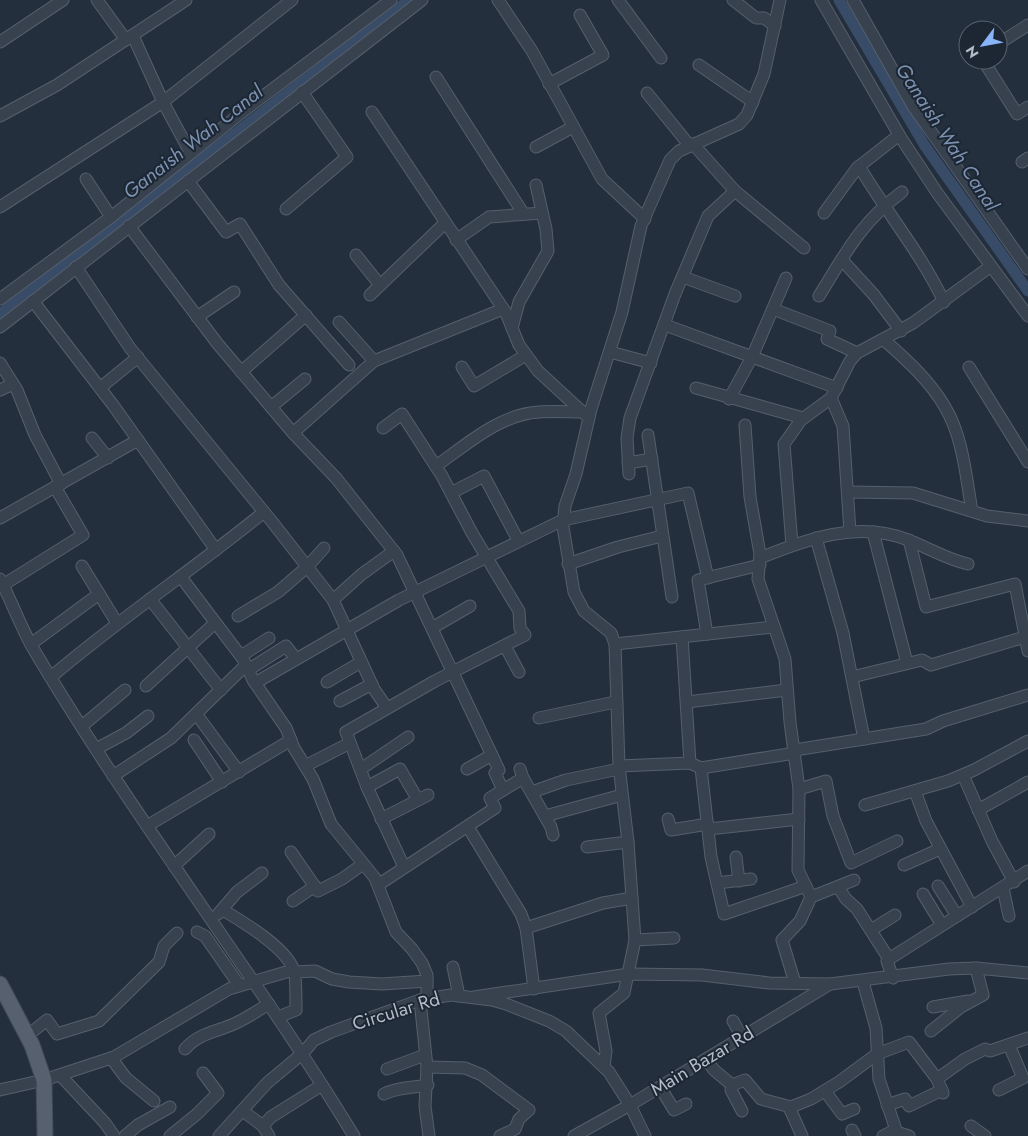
<svg xmlns="http://www.w3.org/2000/svg" width="1028" height="1136" font-family="Jost,sans-serif">
<style>
.lines{fill:none;stroke-linecap:round;stroke-linejoin:round}
.canal{stroke:#394c67;stroke-width:11}
.minor-casing{stroke:#565f6c;stroke-width:13}
.major-casing{stroke:#414a57;stroke-width:17}
.minor{stroke:#38414e;stroke-width:11}
.major{stroke:#56606e;stroke-width:15}
.labels{text-anchor:middle;dominant-baseline:central;stroke-width:4;stroke-linejoin:round;paint-order:stroke}
.street-label{font-size:19px;fill:#b4bcc9;stroke:#1d2633}
.water-label{font-size:20px;font-style:italic;fill:#7c92b1;stroke:#1d2633}
</style>
<rect width="100%" height="100%" fill="#242f3e"/>
<g class="lines">
<g class="canal">
<polyline points="839,0 925,146 1028,291"/>
<polyline points="0,314 409,0"/>
</g>
<defs>
<g id="minor">
<polyline points="97,0 126,40"/>
<polyline points="498,0 532,51 602,179 645,219"/>
<polyline points="618,0 661,58"/>
<polyline points="733,0 756,18 764,18 775,26"/>
<polyline points="821,0 901,138 938,194 1028,316"/>
<polyline points="853,0 913,106 1028,269"/>
<polyline points="133,36 163,102 190,152"/>
<polyline points="0,42 63,0"/>
<polyline points="998,44 1028,25"/>
<polyline points="983,60 1017,114 1028,107"/>
<polyline points="699,65 753,102"/>
<polyline points="436,77 523,213"/>
<polyline points="549,84 603,55 580,15"/>
<polyline points="647,93 690,146"/>
<polyline points="372,112 506,313 519,345 538,371 589,418"/>
<polyline points="0,116 57,85 186,0"/>
<polyline points="693,144 735,191 804,248"/>
<polyline points="536,147 573,127"/>
<polyline points="1022,162 1028,158"/>
<path d="M859 166C886 212 921 253 944 302"/>
<polyline points="86,179 111,217"/>
<polyline points="188,181 226,232 240,224 279,285 349,365"/>
<polyline points="0,207 163,102 292,0"/>
<polyline points="286,209 347,157 302,92"/>
<polyline points="824,213 857,168 899,135"/>
<polyline points="129,226 217,343 293,433 336,478 397,555 499,770 495,773 503,790"/>
<polyline points="456,240 489,217 542,213"/>
<polyline points="356,255 380,285"/>
<polyline points="842,260 874,295 901,331"/>
<polyline points="76,267 130,348 273,523 333,600 374,689 387,708"/>
<polyline points="683,277 735,296"/>
<polyline points="370,295 445,223"/>
<path d="M819 296C845 254 861 222 902 192"/>
<polyline points="0,299 111,217 241,113 391,0"/>
<polyline points="33,301 113,405 216,550"/>
<polyline points="773,309 830,331 827,339 857,353"/>
<polyline points="197,317 234,292"/>
<polyline points="339,322 374,361"/>
<polyline points="665,325 837,388"/>
<polyline points="0,327 422,0"/>
<polyline points="512,328 519,302 548,251 546,229 536,185"/>
<path d="M884 340C907 360 930 381 945 407 963 437 966 477 972 511"/>
<polyline points="610,352 651,363"/>
<polyline points="0,363 17,390 35,435 61,484"/>
<polyline points="462,367 474,386 526,355"/>
<polyline points="969,367 1028,462"/>
<polyline points="241,372 306,315"/>
<polyline points="100,388 138,357"/>
<polyline points="696,388 803,418"/>
<polyline points="0,390 13,384"/>
<polyline points="831,398 843,426 850,532"/>
<polyline points="729,399 752,357 786,278"/>
<polyline points="271,407 305,379"/>
<polyline points="745,425 750,497 760,554 758,579 785,659 790,722 799,789 798,870 811,897"/>
<polyline points="383,428 402,414 442,476 472,533 519,611 520,628 525,635 435,681 346,732 367,787 404,867"/>
<polyline points="293,433 374,361 503,309"/>
<polyline points="648,435 672,597"/>
<polyline points="92,438 108,458"/>
<polyline points="628,463 652,459"/>
<path d="M436 466C466 445 500 414 539 412 553 411 568 412 582 412"/>
<polyline points="629,474 627,438 630,418 675,294 708,216 735,191"/>
<polyline points="848,492 913,493 987,516 1028,521"/>
<polyline points="451,493 484,476 518,540"/>
<polyline points="0,518 138,440"/>
<polyline points="873,532 907,663"/>
<polyline points="816,538 843,633 864,739"/>
<polyline points="909,540 926,607 1015,584 1028,651"/>
<polyline points="792,545 784,444 801,420 831,398 850,361 857,353 913,323 991,266"/>
<path d="M760 558C807 539 858 520 908 540 929 548 946 559 968 564"/>
<polyline points="568,564 618,547 662,536"/>
<polyline points="82,566 117,623"/>
<polyline points="181,577 243,659 253,680 286,728 294,748 313,779 331,824 375,878 396,932 412,949 422,963 427,975 427,998"/>
<path d="M0 579C12 602 21 628 34 650 133 817 253 971 354 1136"/>
<polyline points="3,585 83,535 55,487"/>
<polyline points="150,599 221,690"/>
<polyline points="333,600 362,574 394,551"/>
<polyline points="238,616 278,592 307,567 324,548"/>
<polyline points="432,628 470,606"/>
<polyline points="707,634 698,580 760,565"/>
<polyline points="682,637 690,763"/>
<polyline points="31,644 99,594"/>
<polyline points="615,644 774,627"/>
<polyline points="505,646 519,672"/>
<polyline points="241,656 269,638"/>
<polyline points="248,670 286,646 296,659"/>
<path d="M51 677C119 619 194 569 264 512"/>
<polyline points="852,677 922,660 931,665 1025,637"/>
<polyline points="327,682 361,662"/>
<polyline points="255,683 399,600 563,520 688,493 708,578"/>
<polyline points="146,686 215,623"/>
<polyline points="340,701 372,684"/>
<polyline points="687,702 787,690"/>
<polyline points="197,715 239,772"/>
<polyline points="539,718 615,702"/>
<polyline points="82,726 125,690"/>
<polyline points="194,740 222,782"/>
<polyline points="96,749 126,733 148,716"/>
<polyline points="795,750 926,729 943,721 1028,695"/>
<polyline points="305,766 350,743"/>
<polyline points="619,766 690,763 701,768 795,753"/>
<polyline points="701,768 711,857 724,914 806,886"/>
<polyline points="361,769 408,737"/>
<polyline points="467,769 492,755"/>
<polyline points="520,769 523,778 551,827 553,835"/>
<polyline points="963,775 992,841 1014,882"/>
<polyline points="113,776 171,738 246,665"/>
<polyline points="367,787 400,769 418,800"/>
<polyline points="799,789 826,781 833,816 851,863 897,841"/>
<polyline points="915,791 926,821 972,907"/>
<polyline points="532,792 566,780 619,769"/>
<polyline points="865,805 948,781 974,770 1028,741"/>
<polyline points="978,810 1028,782"/>
<polyline points="545,816 622,795"/>
<polyline points="381,819 428,795"/>
<polyline points="668,819 671,830 708,824"/>
<polyline points="147,826 291,740"/>
<polyline points="468,827 521,914 526,928 534,989"/>
<polyline points="709,829 799,819"/>
<polyline points="587,847 628,842"/>
<polyline points="291,852 318,891 342,879 363,864"/>
<polyline points="736,857 739,881"/>
<polyline points="904,865 940,849"/>
<polyline points="174,866 209,834"/>
<polyline points="717,883 751,879"/>
<polyline points="378,885 495,808 490,798 523,778"/>
<polyline points="938,886 957,916"/>
<polyline points="838,887 846,899 857,909 889,959 887,961 893,978"/>
<polyline points="1003,888 1009,916"/>
<polyline points="923,894 942,925"/>
<polyline points="293,901 315,886"/>
<path d="M223 910C243 922 287 948 294 971 296 975 296 1003 296 1010L278 1017"/>
<polyline points="218,914 237,892 262,873"/>
<polyline points="526,928 603,903 632,898"/>
<polyline points="871,930 895,915"/>
<polyline points="197,932 205,936 239,985"/>
<polyline points="635,940 674,938"/>
<polyline points="889,959 1028,871"/>
<polyline points="453,967 459,996"/>
<polyline points="295,972 315,971 332,979 349,982 382,984 427,981"/>
<polyline points="863,982 876,1028 879,1079 898,1136"/>
<polyline points="795,983 782,940 800,921 811,897 854,880"/>
<polyline points="474,997 629,974 702,975 769,983 830,984 949,969 976,968 1028,973"/>
<polyline points="420,1000 427,1067 425,1106 429,1136"/>
<polyline points="933,1007 968,1001"/>
<polyline points="733,1021 742,1037"/>
<polyline points="931,1031 961,1007 983,995 976,968"/>
<polyline points="27,1036 47,1020 57,1034 99,1021 159,962 164,946 177,933"/>
<path d="M185 1049C199 1032 219 1032 238 1022 248 1017 259 1010 269 1004"/>
<polyline points="111,1058 126,1078 154,1101"/>
<polyline points="706,1059 714,1070 732,1085 745,1080 761,1099 791,1107 811,1099 839,1082 877,1054 909,1042 937,1079 943,1093"/>
<polyline points="427,1067 465,1068 482,1075 529,1110 519,1119 515,1129 500,1136"/>
<polyline points="604,1067 606,1051 599,1013 624,993 635,940 628,842 619,766 615,644 611,633 584,611 574,592 563,527 565,506 576,474 591,409 622,312 641,226 670,160 679,151 739,124 747,115 764,74 780,0"/>
<polyline points="387,1069 425,1055"/>
<polyline points="60,1075 105,1123 114,1136"/>
<polyline points="937,1079 965,1059 985,1049 990,1051 1028,1038"/>
<polyline points="732,1085 731,1090 742,1111"/>
<polyline points="660,1087 674,1110 686,1104"/>
<polyline points="0,1090 44,1080 114,1057 229,989 293,970"/>
<polyline points="999,1090 1023,1078 1009,1045"/>
<polyline points="825,1091 842,1114 854,1109"/>
<path d="M384 1094C398 1087 412 1088 428 1085"/>
<polyline points="887,1105 905,1099 909,1106 942,1090"/>
<polyline points="789,1107 802,1136"/>
<polyline points="243,1111 263,1126 269,1136"/>
<polyline points="263,1126 271,1117 322,1085"/>
<polyline points="971,1126 985,1136"/>
<polyline points="852,1130 855,1136"/>
<polyline points="896,1132 909,1136"/>
<polyline points="125,1136 138,1125 170,1107"/>
<polyline points="170,1136 197,1114 218,1093 203,1073"/>
<polyline points="219,1136 267,1083 303,1053 314,1040 331,1032 420,1000 451,995 492,1000 506,1004 549,1021 566,1031 609,1072 630,1105 645,1136"/>
<polyline points="574,1136 630,1105 830,984"/>
<polyline points="883,1136 895,1130"/>
</g>
<polyline id="major" points="0,984 32,1045 44,1080 45,1136"/>
</defs>
<use href="#minor" class="minor-casing"/>
<use href="#major" class="major-casing"/>
<use href="#minor" class="minor"/>
<use href="#major" class="major"/>
</g>
<g class="labels">
<g class="street-label">
<text transform="translate(396 1011) rotate(-17)">Circular Rd</text>
<text transform="translate(702 1061) rotate(-31)">Main Bazar Rd</text>
</g>
<g class="water-label">
<text transform="translate(947 137) rotate(57)">Ganaish Wah Canal</text>
<text transform="translate(193 142) rotate(-38)">Ganaish Wah Canal</text>
</g>
</g>
<g transform="translate(983 45) rotate(238)"><circle r="24" fill="#1d2633" stroke="#59626f"/>
<path d="M0-4L9 19L0 12L-9 19Z" fill="#8ab4f8"/>
<text y="-8" font-size="14" font-weight="bold" text-anchor="middle" fill="#b4bcc9">N</text>
</g>
</svg>
